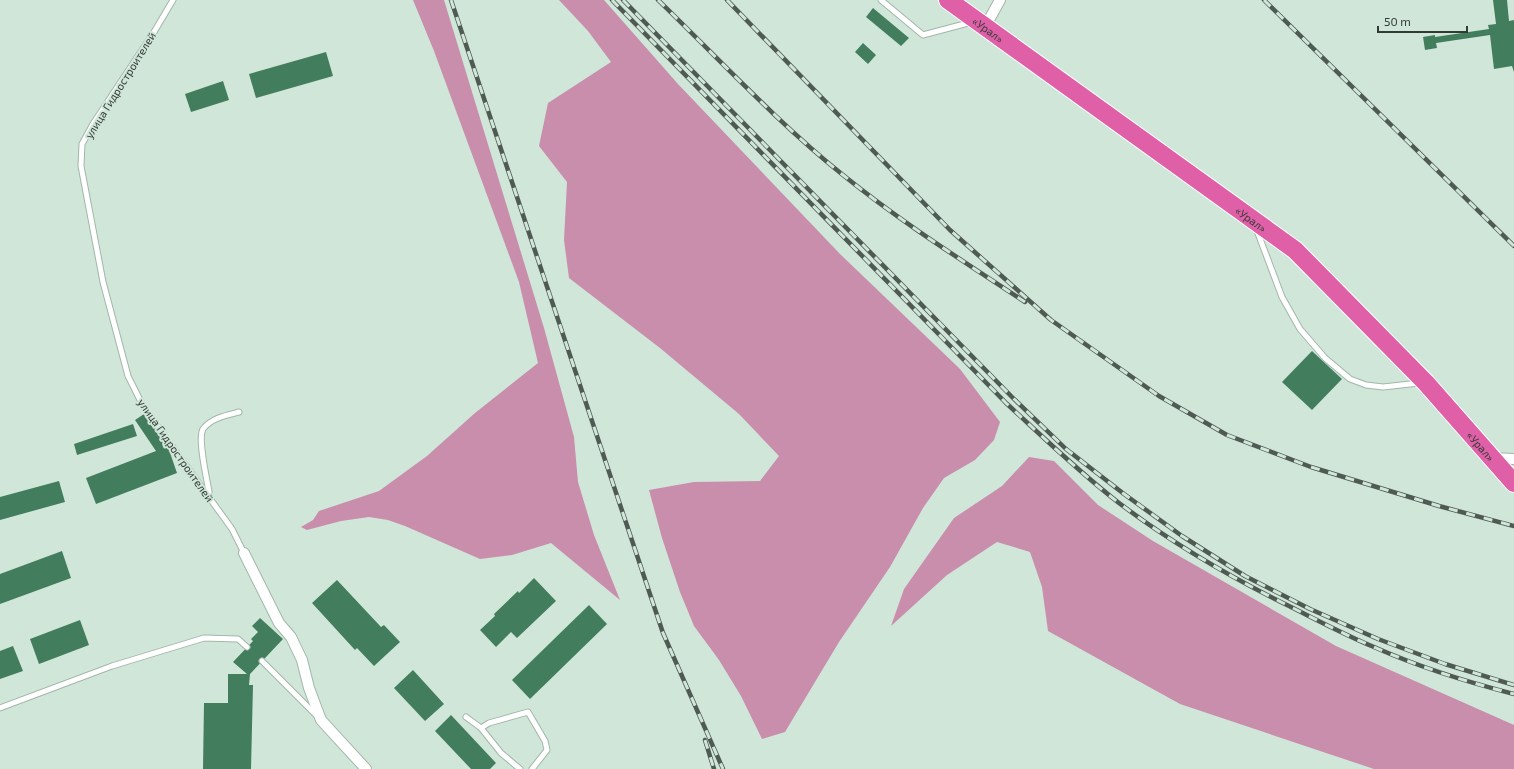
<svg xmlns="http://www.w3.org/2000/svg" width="1514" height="769" font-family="'Exo 2',sans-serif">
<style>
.forest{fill:#c88eab}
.building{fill:#427d5e}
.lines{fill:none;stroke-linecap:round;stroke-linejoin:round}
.lane-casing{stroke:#a2b7aa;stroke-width:7}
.street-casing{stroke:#a2b7aa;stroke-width:12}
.highway-casing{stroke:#fff;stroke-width:20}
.lane{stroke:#fff;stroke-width:5}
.street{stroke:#fff;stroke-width:10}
.highway{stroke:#e060a8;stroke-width:18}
.rail-casing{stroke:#4f5a53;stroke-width:4.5}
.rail{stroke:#d0e6d9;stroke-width:3;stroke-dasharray:9;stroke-linecap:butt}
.labels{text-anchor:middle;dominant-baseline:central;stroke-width:4;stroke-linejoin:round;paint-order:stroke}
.street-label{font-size:11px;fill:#323a35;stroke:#d0e6d9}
</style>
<rect width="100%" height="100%" fill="#d0e6d9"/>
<g class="forest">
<polygon points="413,0 444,0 544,328 574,437 578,482 594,535 620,600 551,543 512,555 480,559 405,526 388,520 369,517 341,521 307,530 301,527 313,520 319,511 379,491 427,456 475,413 538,363 519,282 434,51"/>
<polygon points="559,0 604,0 678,84 840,254 960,369 1000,422 994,440 975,460 944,478 923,508 890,567 839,642 785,732 762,739 741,696 719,660 694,626 680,592 662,538 649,490 694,482 760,481 779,456 739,414 660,348 569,278 564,240 567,182 539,146 548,103 611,62 588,31"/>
<polygon points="1029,457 1054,461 1098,505 1153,541 1336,646 1514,725 1514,769 1374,769 1180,704 1048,631 1042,587 1030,552 997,542 947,575 891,626 904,589 954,518 1002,486"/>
</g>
<g class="building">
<polygon points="1493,0 1507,0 1509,21 1514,20 1514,72 1512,66 1494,69 1490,35 1436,43 1437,48 1425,50 1423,37 1435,35 1435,37 1489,29 1488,25 1496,24"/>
<polygon points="873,8 909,38 901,46 866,17"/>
<polygon points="863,43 876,55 868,64 855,52"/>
<polygon points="326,52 333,76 256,98 249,74"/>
<polygon points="223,81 229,100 191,112 185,94"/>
<polygon points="1312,351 1342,379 1312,410 1282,382"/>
<polygon points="144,414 168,447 177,473 96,504 86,478 156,451 135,420"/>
<polygon points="133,424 137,436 77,455 74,444"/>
<polygon points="59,481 65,502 0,520 0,497"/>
<polygon points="62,551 71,578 0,604 0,574"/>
<polygon points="534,578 556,601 517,638 511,632 496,647 480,630 495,616 494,614 518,591 519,593"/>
<polygon points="337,580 381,627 384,625 400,642 374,666 357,648 355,650 312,603"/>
<polygon points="589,605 607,624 530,699 512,680"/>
<polygon points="260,618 283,639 250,674 249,685 253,685 251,769 203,769 204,703 228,703 228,674 247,674 233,662 253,641 251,639 258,632 252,626"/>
<polygon points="80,620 89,645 39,664 30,639"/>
<polygon points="13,646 23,671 0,679 0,651"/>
<polygon points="413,670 444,704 425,721 394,688"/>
<polygon points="451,715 496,763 490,769 471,769 435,731"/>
</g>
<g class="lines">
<defs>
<g id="lane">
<polyline points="173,0 154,32 93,124 82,144 81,166 103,282 128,376 143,406 232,529 244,553"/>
<polyline points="881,0 923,35 972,22"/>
<polyline points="1256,228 1282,297 1300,329 1325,358 1350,379 1366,385 1383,387 1419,383"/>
<path d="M210 497C208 484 197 439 203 429 211 418 227 415 239 412"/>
<polyline points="262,661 317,716"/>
<polyline points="0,708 112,666 204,638 238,639 247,647"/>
<polyline points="466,717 481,728 489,723 528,712 545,741 547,750 532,769"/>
<polyline points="481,728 501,753 520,769"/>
</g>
<g id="street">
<polyline points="985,27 1000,0"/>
<polyline points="1492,458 1514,459"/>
<polyline points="244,553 279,623 291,637 302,660 309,688 321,720 366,769"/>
</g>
<g id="highway">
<path id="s1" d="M948 0 1295 250 1426 383 1514 483"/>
</g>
</defs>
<use href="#lane" class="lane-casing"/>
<use href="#street" class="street-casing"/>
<use href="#highway" class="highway-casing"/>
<use href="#lane" class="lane"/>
<use href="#street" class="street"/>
<use href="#highway" class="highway"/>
<defs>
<g id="rail">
<polyline points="451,0 663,633 723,769"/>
<path d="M612 0 1006 403C1043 437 1079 472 1119 503 1172 543 1230 577 1289 606 1317 620 1345 635 1374 647 1419 667 1467 682 1514 694"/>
<polyline points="623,0 1012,397 1066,449 1124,494 1182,536 1245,576 1310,609 1378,639 1445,664 1514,685"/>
<path d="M658 0C719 59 777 122 843 175 901 222 963 261 1025 302"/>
<polyline points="727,0 950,230 1051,320 1159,396 1227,435 1311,467 1439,506 1514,526"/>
<polyline points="1264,0 1514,246"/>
<polyline points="705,740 714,769"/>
</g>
</defs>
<use href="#rail" class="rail-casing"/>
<use href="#rail" class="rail"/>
</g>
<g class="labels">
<g class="street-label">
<text stroke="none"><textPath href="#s1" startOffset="50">«Урал»</textPath></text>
<text transform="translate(120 85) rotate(-58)">улица Гидростроителей</text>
<text stroke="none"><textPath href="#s1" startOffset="374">«Урал»</textPath></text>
<text stroke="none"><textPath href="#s1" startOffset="698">«Урал»</textPath></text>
<text transform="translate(176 450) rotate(55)">улица Гидростроителей</text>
</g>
</g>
<path d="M1378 26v6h89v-6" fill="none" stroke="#323a35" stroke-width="2"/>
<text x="1384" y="26" font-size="12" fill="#323a35" stroke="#d0e6d9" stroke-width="3" paint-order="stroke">50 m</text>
</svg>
